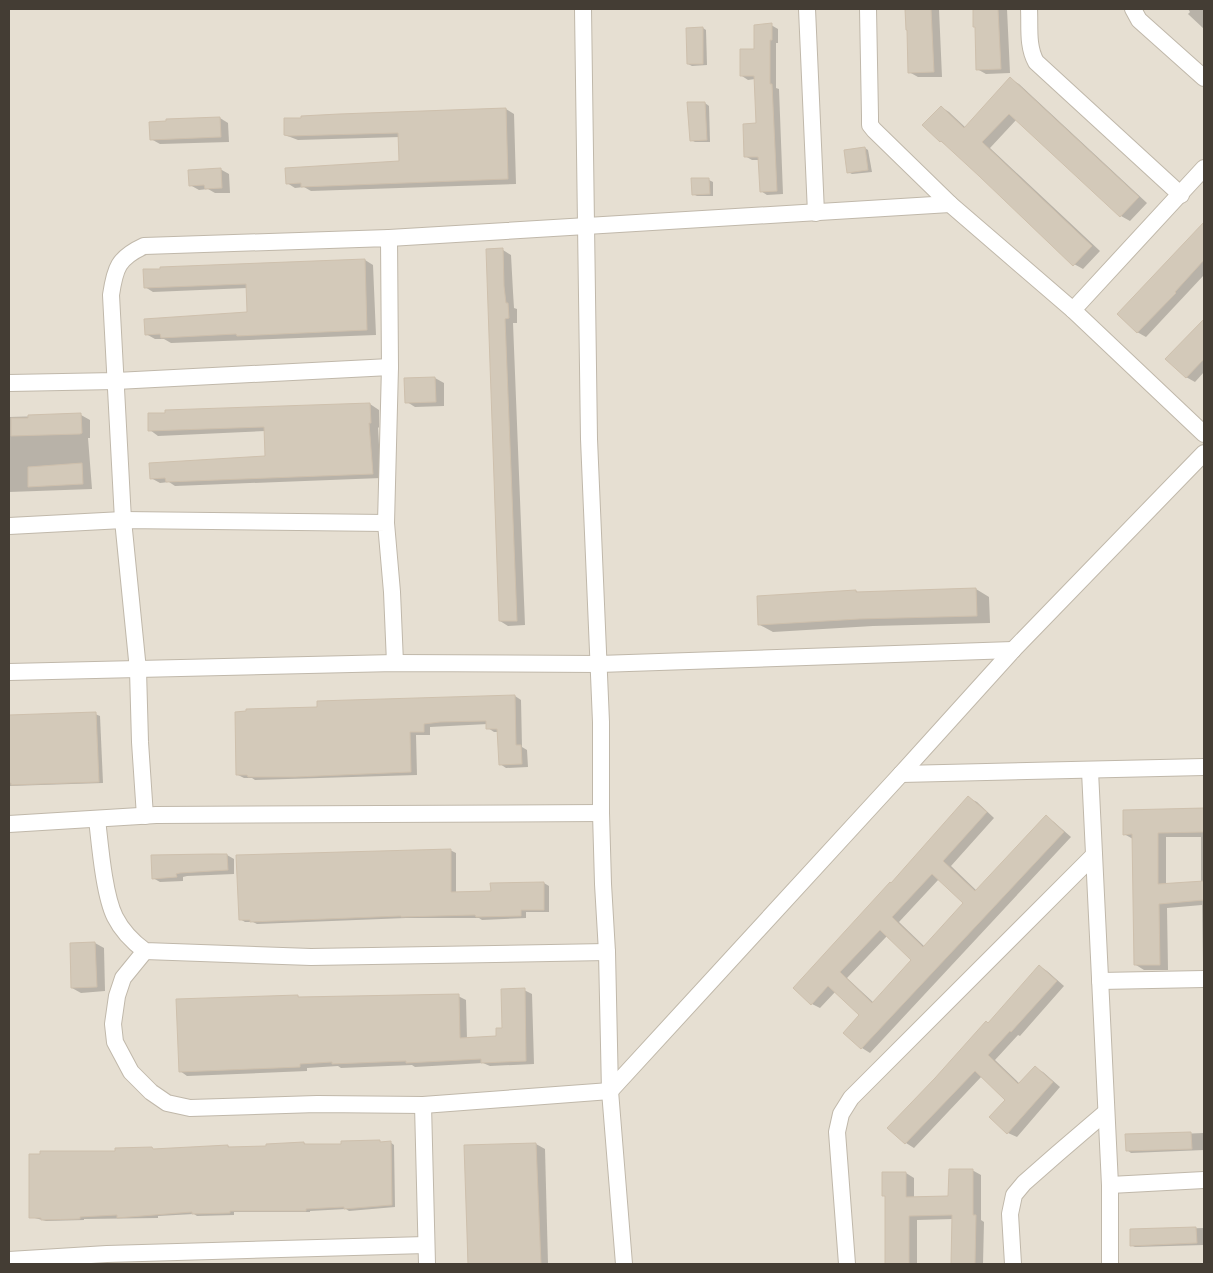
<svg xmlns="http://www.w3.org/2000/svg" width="1213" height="1273" font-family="'Archivo Narrow',sans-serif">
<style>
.residential{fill:#e6dfd2}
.shadow{fill:#0003;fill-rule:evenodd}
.building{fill:#d3c9b9;stroke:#cec0ad;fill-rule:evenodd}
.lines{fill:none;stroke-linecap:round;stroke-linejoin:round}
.street-casing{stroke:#c0b8aa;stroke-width:18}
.street{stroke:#fff;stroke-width:16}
</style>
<rect width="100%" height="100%" fill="#f2ede4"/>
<rect class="residential" x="9" y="9" width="1195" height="1255"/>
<g class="shadow">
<polygon points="906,9 939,9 942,77 918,77 909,72 909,30 907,29"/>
<polygon points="974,9 1007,9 1010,73 986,74 977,69 976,27 974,26"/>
<polygon points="1188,9 1204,9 1204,29 1188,14 1190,12"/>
<polygon points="771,25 778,29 778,43 776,43 776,88 779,89 783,194 767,195 761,191 760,160 752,160 745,156 757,124 755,79 748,80 742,76"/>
<polygon points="703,28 706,30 707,65 692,66 688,64"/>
<polygon points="1011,79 1019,84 1147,203 1130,221 1121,216 1017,119 990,148 1100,251 1083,269 1074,264 948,146 940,141 941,107 949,112 966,128"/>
<polygon points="705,103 709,106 710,142 695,142 691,140"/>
<polygon points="506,109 514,114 516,184 311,191 304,187 295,188 287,183 401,162 400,137 298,140 285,135"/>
<polygon points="220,118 228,123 229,142 160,144 151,139"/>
<polygon points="865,148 868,150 872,172 852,174 848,172"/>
<polygon points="220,169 229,174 230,193 215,193 208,189 199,190 190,185"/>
<polygon points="709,180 713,182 713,196 697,196 693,194"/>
<polygon points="1204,224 1204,275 1146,337 1137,332 1118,314"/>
<polygon points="503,250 511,255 513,292 514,308 517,309 517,323 513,323 525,625 508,626 500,621"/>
<polygon points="365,260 373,265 376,335 171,343 164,339 155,339 146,334 249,314 247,288 153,292 145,287"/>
<polygon points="1204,320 1204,372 1195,382 1186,377 1167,359"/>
<polygon points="435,378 444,383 444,406 415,407 407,402"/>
<polygon points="370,404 379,410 379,427 378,428 381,478 175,486 169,482 160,483 151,478 266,457 265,431 158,436 150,430"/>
<polygon points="81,415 90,420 90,438 88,438 92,489 9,492 9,417"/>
<polygon points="976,589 989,597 990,623 873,626 773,632 760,625 856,591 859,593"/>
<polygon points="515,696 521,700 522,747 527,750 528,767 506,768 500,764 498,732 494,732 488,728 488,724 430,727 430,735 416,735 417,775 255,780 252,778 244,778 238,775 318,708"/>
<polygon points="95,714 100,716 103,783 9,786 9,716"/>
<path d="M969 798 977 802 994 818 951 866 977 891 1046 817 1054 822 1071 837 870 1053 862 1048 845 1033 861 1015 836 991 820 1008 812 1004ZM939 879 964 903 925 947 899 922ZM887 936 913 960 874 1003 847 978Z"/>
<path d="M1204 808V964L1203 963 1202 905 1167 908 1168 970H1144L1136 965 1133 839 1124 834V812ZM1166 837H1201V882L1166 885Z"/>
<polygon points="450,850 456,853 456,893 492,893 544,883 549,886 549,912 526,912 526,918 482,920 479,918 406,918 257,924 253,922 245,922 240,919"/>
<polygon points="227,855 234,859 234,874 187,876 183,877 183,881 160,882 153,878"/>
<polygon points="95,943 104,948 105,991 81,993 72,988"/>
<polygon points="1039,966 1047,971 1064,986 1020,1036 1018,1035 995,1060 1020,1084 1035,1068 1043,1072 1060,1087 1017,1137 1008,1133 1006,1100 982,1076 914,1148 906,1143 889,1128 988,1024"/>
<polygon points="524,990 532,994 534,1064 490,1066 483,1063 415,1067 412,1065 341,1068 338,1066 307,1068 307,1071 187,1076 180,1071 297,996 301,998 458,996 466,1000 467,1039 497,1037"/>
<polygon points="1204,1133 1204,1150 1131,1153 1127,1150 1127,1136"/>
<polygon points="379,1141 382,1143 390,1142 394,1145 395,1207 349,1211 346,1209 310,1211 310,1212 234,1212 234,1215 197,1216 194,1214 158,1216 158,1218 84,1219 84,1220 46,1221 31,1217 155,1150 228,1146 231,1148 267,1147 304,1143 307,1145 343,1145"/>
<polygon points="536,1144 545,1149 548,1264 468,1264 465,1147"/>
<polygon points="972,1170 981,1175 981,1220 984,1222 983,1264 952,1264 953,1219 917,1220 917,1264 886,1264 886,1197 883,1195 906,1173 914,1178 914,1198 950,1198"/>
<polygon points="1204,1228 1204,1245 1135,1247 1131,1245 1131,1230"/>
</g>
<g class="building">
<polygon points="905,9 931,9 934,72 908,73 907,30 906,30"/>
<polygon points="973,9 998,9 1001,69 976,70 975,27 973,27"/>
<polygon points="772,23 772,40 770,40 770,84 772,84 777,191 760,192 758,157 744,157 743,124 756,123 754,76 740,76 740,49 754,49 754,25"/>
<polygon points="703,27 703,64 687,64 686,28"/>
<polygon points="1010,77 1139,197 1120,217 1009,114 982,142 1092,246 1073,266 979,176 941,141 940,142 922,125 941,106 964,128"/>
<polygon points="687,102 705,102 707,140 690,141"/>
<polygon points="506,108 508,179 301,187 301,183 286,184 285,168 399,161 398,133 289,136 284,135 284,118 301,118 301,116 339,114"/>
<polygon points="220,117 221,137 150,140 149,122 166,121 166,119"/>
<polygon points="865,147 868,170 847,173 844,150"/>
<polygon points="221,168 222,188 205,189 204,185 189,186 188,170"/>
<polygon points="691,178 709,178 710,194 692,195"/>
<polygon points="1204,222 1204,260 1175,292 1176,293 1137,333 1117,314"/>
<polygon points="503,248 504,286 506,303 508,303 509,318 505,319 517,621 499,621 486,249"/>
<polygon points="365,259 367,330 237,336 236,334 161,338 160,334 145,335 144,319 247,312 246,284 144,288 143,269 160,269 160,267"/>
<polygon points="1204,319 1204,359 1186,378 1165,359"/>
<polygon points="435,377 436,402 405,403 404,378"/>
<polygon points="370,403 371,423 369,423 373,474 166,482 165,478 150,479 149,463 265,456 264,427 148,431 148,413 165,413 165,410"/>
<polygon points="81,413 82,433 80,434 11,436 11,418 28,418 28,415"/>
<polygon points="82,463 83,484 28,487 28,467"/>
<polygon points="976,588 977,616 859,619 758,625 757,596 856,590 856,592"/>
<polygon points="515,695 516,745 521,745 522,764 499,765 497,729 486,729 486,721 440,722 424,724 424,732 410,732 411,772 296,777 248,777 247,775 236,775 235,712 246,711 246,709 317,707 317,701"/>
<polygon points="96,712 99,782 11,785 11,783 9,783 9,715"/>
<path d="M968 796 987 812 943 861 975 891 1046 815 1064 832 861 1049 843 1033 859 1015 828 986 811 1005 793 988 890 882 891 883ZM932 874 963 903 923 947 892 917ZM880 930 911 960 872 1003 840 972Z"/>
<polygon points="1204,808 1204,832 1158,833 1158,884 1204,881 1204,900 1159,904 1160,965 1134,965 1132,834 1123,835 1123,810"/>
<polygon points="451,849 451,892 491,891 490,883 544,882 544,910 521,910 521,916 476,917 475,915 401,917 401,916 250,922 250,920 239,920 236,855"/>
<polygon points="213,854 227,854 228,870 180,873 176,874 177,877 152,879 151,855"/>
<polygon points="95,942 97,987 71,988 70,943"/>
<polygon points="1039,965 1057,981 1011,1032 1010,1031 988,1055 1018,1084 1035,1066 1053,1082 1007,1134 989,1117 1005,1100 975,1071 905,1144 887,1128 935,1078 986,1021 988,1023"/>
<polygon points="525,988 526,1061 481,1063 481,1059 406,1063 406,1061 332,1064 332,1062 300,1064 300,1067 179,1072 176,999 298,995 298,997 459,994 460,1038 496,1036 496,1028 502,1028 501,989"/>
<polygon points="1191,1132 1192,1149 1126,1151 1125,1134"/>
<polygon points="380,1140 380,1142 391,1141 392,1205 344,1209 344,1207 306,1209 306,1211 230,1211 230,1213 192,1214 192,1212 117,1218 117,1215 80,1217 80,1219 41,1220 41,1218 29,1218 29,1154 40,1154 40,1151 115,1151 115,1148 152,1147 153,1149 228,1145 228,1147 266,1146 266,1144 304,1142 304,1144 341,1144 341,1141"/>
<polygon points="536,1143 541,1264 468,1264 464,1145"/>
<polygon points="949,1169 973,1169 973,1215 976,1215 975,1264 951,1264 952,1215 909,1216 909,1264 885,1264 885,1196 882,1196 882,1172 906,1172 906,1197 948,1196"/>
<polygon points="1196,1227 1197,1243 1130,1246 1130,1229"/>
</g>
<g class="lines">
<defs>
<g id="street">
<polyline points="583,9 589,439 601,722 601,813 603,884 607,952 610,1091 624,1264"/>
<polyline points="807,9 816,213"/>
<polyline points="868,9 870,116 870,125 874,130 950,204 1073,310 1204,434"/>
<path d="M1029 9C1030 26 1027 46 1036 62L1181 195"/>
<polyline points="1133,9 1139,20 1204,78"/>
<polyline points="389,238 950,204"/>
<polyline points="1073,310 1204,168"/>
<polyline points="9,383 116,381 390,367"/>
<polyline points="9,526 123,520 386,523 392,592 395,663"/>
<polyline points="9,672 395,663 599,664 1013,650"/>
<polyline points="1090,771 1110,1185 1110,1264"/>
<polyline points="901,774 1204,767"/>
<path d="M145 816 140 742 138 670 123 520 111 295C115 268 118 258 144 246L389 238 390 367 386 523"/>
<path d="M97 819C100 845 104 895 115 917 122 931 133 942 145 951L311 957 607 952"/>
<polyline points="9,824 156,815 601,813"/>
<polyline points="145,951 123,978 117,996 113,1024 115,1042 131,1072 151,1092 167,1103 190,1108 317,1104 423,1105 610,1091 901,774 1013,650 1204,453"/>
<polyline points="1100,981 1204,979"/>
<polyline points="423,1105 427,1264"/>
<polyline points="1110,1185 1204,1180"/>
<polyline points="9,1260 107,1254 426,1245"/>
<polyline points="847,1264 837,1132 841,1114 851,1098 1094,855"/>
<polyline points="1013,1264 1010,1214 1014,1195 1024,1183 1057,1154 1106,1112"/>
</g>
</defs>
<use href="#street" class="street-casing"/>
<use href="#street" class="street"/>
</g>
<rect width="1213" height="1273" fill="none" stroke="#443d34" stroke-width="20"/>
</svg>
